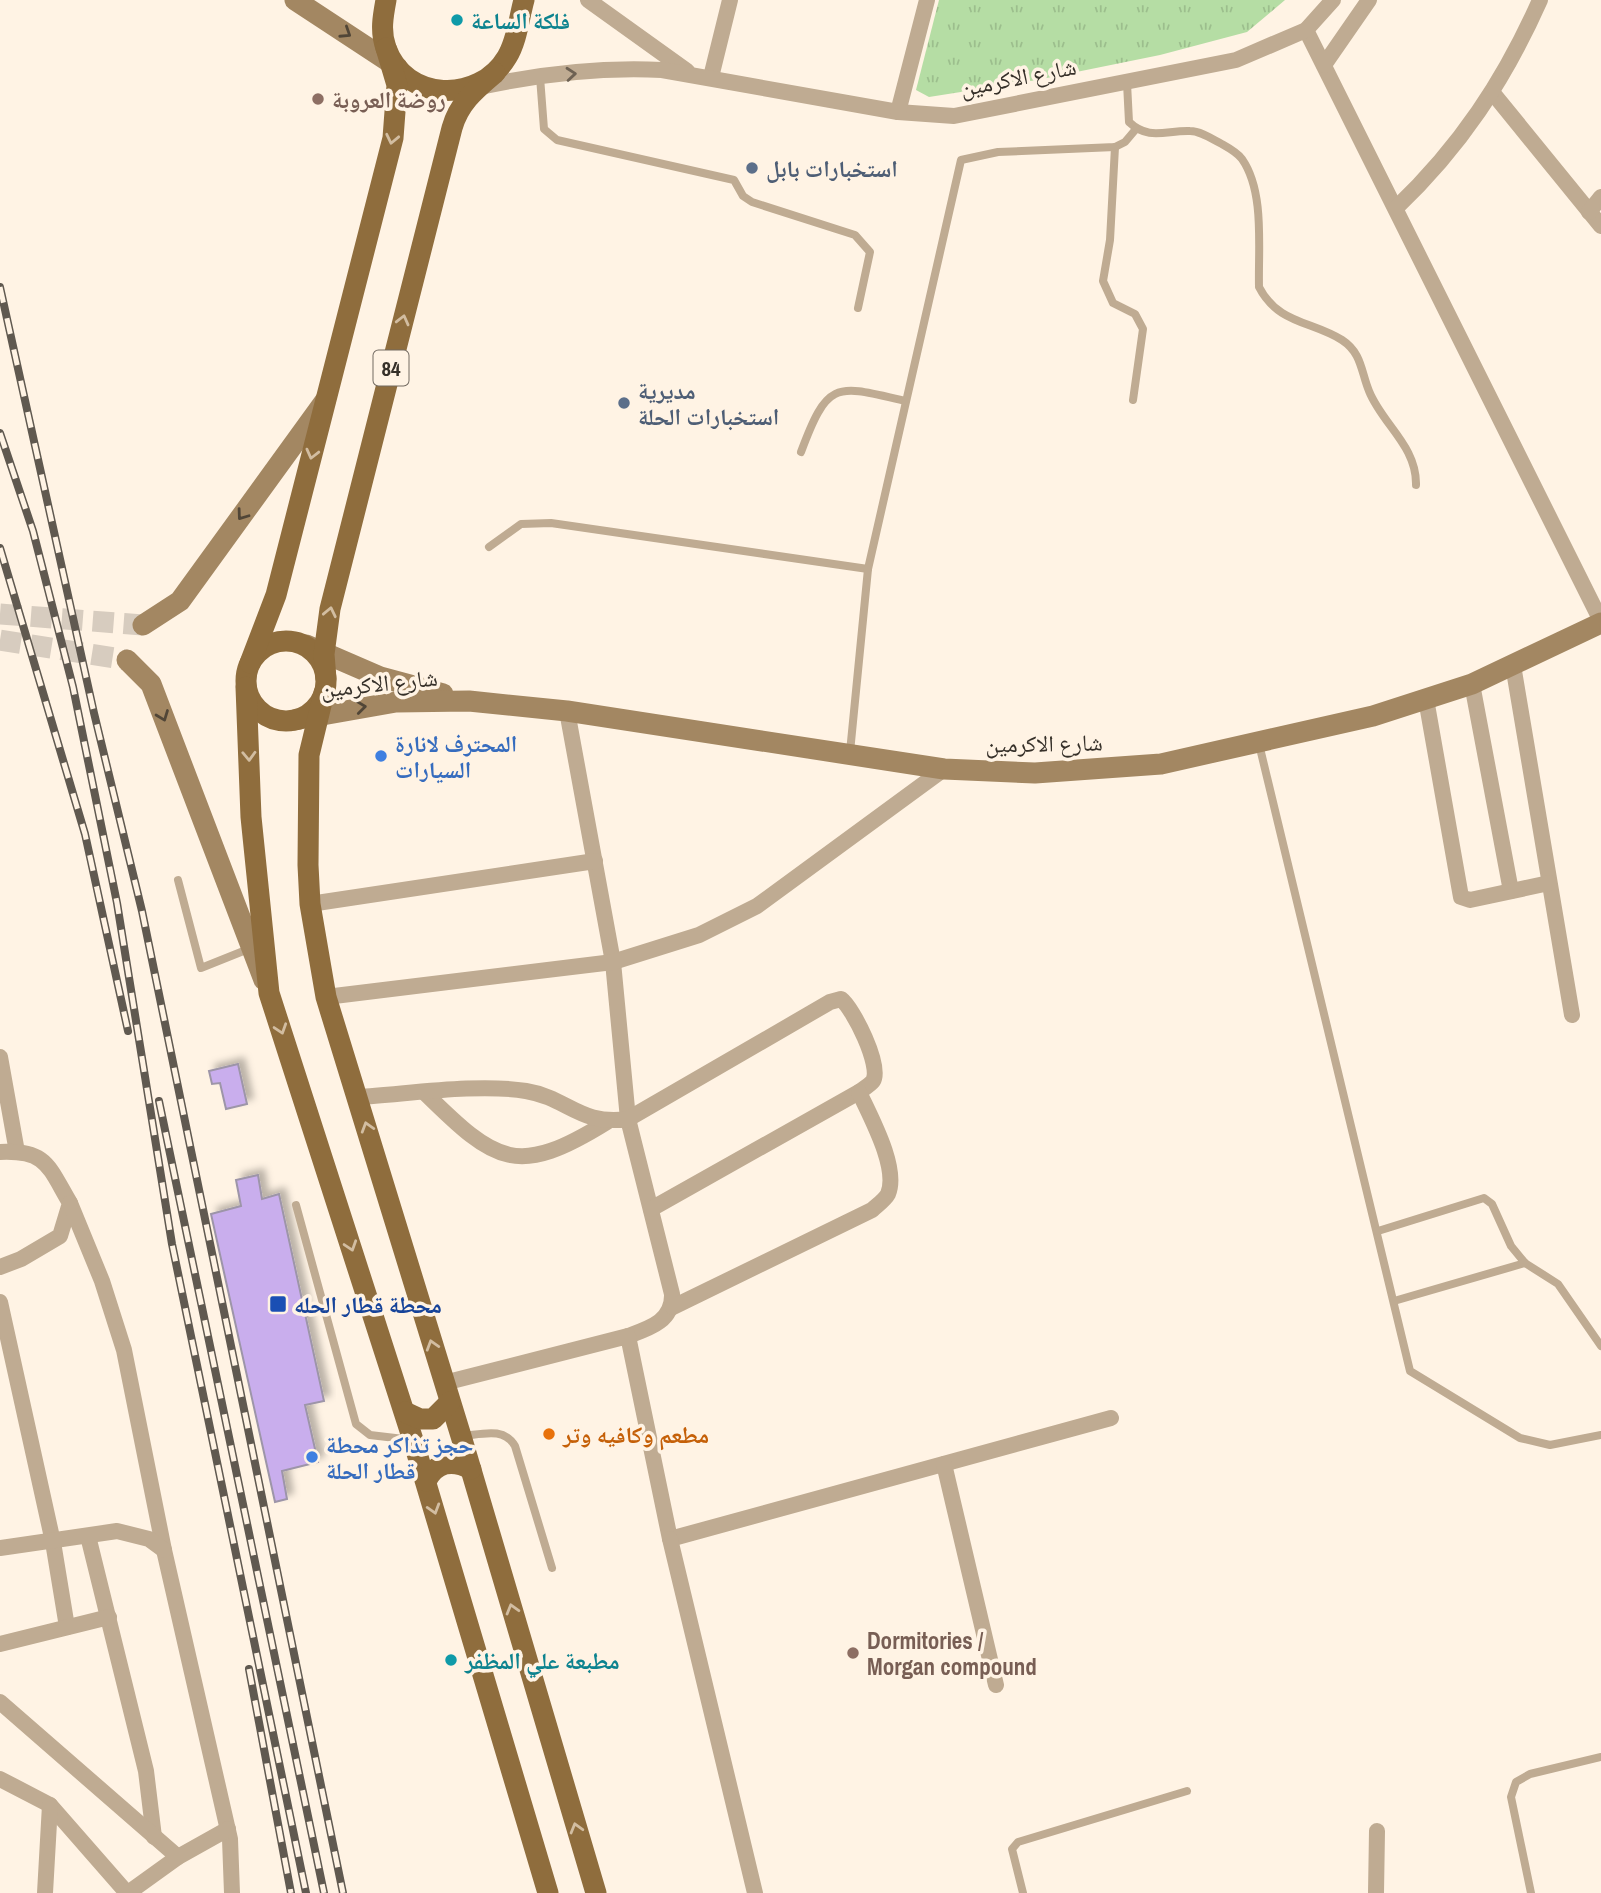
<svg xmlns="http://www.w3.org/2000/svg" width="1601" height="1893" font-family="'Archivo Narrow','Noto Naskh Arabic',sans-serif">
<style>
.park{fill:url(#park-tufts)}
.building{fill:#c9aeed;stroke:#9d95a8;stroke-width:2;filter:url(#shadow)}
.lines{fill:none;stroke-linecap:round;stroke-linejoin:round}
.secondary-tunnel{stroke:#d7ccbf;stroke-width:21;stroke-dasharray:21 10;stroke-linecap:butt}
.lane{stroke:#bfab92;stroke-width:8}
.street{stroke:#bfab92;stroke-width:16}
.secondary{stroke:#a38762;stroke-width:21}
.primary{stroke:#8f6d3d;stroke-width:21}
.rail-casing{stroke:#605950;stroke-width:8}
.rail{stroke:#fff3e4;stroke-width:5;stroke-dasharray:16;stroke-linecap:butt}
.oneway{stroke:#514637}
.oneway2{stroke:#6d6153}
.oneway3{stroke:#d2bda1}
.culture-dot{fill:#0f9aa8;stroke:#fff3e4;stroke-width:2.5}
.education-dot{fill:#8d6e63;stroke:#fff3e4;stroke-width:2.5}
.service-dot{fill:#5c6f8a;stroke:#fff3e4;stroke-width:2.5}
.shop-dot{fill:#3f7fe0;stroke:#fff3e4;stroke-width:2.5}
.transit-dot{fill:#1a4fb4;stroke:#fff3e4;stroke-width:2.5}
.food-dot{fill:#e8710a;stroke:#fff3e4;stroke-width:2.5}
.labels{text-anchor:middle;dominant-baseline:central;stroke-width:7;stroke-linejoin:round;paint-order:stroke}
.shield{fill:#fff3e4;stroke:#726a61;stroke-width:2}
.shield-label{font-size:21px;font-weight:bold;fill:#363029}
.culture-label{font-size:23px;font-weight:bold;fill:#0d838f;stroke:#fff3e4;text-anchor:start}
.street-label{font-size:23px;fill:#363029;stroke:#fff3e4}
.education-label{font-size:23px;font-weight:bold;fill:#785e54;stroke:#fff3e4;text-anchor:start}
.service-label{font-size:23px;font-weight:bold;fill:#4e5e75;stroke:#fff3e4;text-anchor:start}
.shop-label{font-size:23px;font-weight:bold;fill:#366cbe;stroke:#fff3e4;text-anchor:start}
.transit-label{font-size:23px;font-weight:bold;fill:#164399;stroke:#fff3e4;text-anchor:start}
.food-label{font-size:23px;font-weight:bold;fill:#c56008;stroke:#fff3e4;text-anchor:start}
</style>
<defs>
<pattern id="park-tufts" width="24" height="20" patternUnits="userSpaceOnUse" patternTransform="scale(1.75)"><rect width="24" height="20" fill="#b5dda4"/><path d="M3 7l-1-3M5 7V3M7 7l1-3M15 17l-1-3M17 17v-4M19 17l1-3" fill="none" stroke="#9cbe8d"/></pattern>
<filter id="shadow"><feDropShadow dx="6" dy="-6" stdDeviation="3.5" flood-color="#0004"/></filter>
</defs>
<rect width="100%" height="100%" fill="#fff3e4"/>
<polygon class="park" points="939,0 1285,0 1247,32 1160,55 1037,80 929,97 916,90"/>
<g class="building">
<polygon points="238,1064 247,1104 226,1109 220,1083 212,1084 209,1071"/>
<polygon points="258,1175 262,1199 279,1194 324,1401 305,1405 318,1462 282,1471 287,1499 275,1502 211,1214 241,1206 236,1180"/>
</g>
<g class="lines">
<g class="secondary-tunnel">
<polyline points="0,614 143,625"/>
<polyline points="0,640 127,660"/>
</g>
<g class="lane">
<polyline points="540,77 544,129 557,140 734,180 743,196 752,202 855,235 870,252 858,308"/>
<path d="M1127 83 1129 122C1149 141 1166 130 1190 131 1200 131 1211 138 1220 143 1227 147 1237 152 1242 159 1265 192 1258 248 1259 287 1278 324 1312 321 1342 340 1362 353 1361 372 1369 391 1382 424 1417 446 1416 485"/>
<polyline points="1115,147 1110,240 1103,281 1113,303 1135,314 1143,329 1133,400"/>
<path d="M801 452C828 379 836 385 905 401"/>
<polyline points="489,547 521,524 551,523 868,569"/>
<polyline points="1259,744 1410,1371 1520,1438 1550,1445 1601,1435"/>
<polyline points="850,752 868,569 961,160 998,152 1115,147 1125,142 1136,129"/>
<polyline points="178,880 201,968 251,948"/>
<polyline points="296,1205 356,1424 370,1435 412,1440"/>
<polyline points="1378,1231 1484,1198 1492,1204 1511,1246 1525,1263 1558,1284 1601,1346"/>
<polyline points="1394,1301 1525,1263"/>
<path d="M463 1436C483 1434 504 1427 515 1446L552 1568"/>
<polyline points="1023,1893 1012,1849 1018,1842 1187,1791"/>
<polyline points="1531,1893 1511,1797 1516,1782 1530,1774 1601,1757"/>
</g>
<g class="street">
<polyline points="588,0 687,71"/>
<polyline points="1306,30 1601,621"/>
<polyline points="1324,65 1369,0"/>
<polyline points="711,77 730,0"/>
<path d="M480 87C540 74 602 67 662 70L898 112 954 116 1236 60 1306 30 1333 0"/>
<polyline points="1492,92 1601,226"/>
<polyline points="898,112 927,0"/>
<path d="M1396 208C1460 147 1504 81 1540 0"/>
<polyline points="1589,212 1601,197"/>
<polyline points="1513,665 1572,1015"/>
<polyline points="1472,684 1511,891"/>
<polyline points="1426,699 1461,897 1470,900 1549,883"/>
<path d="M567 711 613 962 628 1119 672 1294C673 1321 650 1328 628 1336"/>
<polyline points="310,904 595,861"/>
<polyline points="326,997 613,962 699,935 757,906 944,769"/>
<polyline points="0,1057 17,1152"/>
<path d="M425 1093C496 1163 517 1178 607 1122"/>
<path d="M358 1097C408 1094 478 1083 526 1091 568 1098 580 1126 628 1119L830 1002 841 999C853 1008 882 1066 873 1081 870 1085 863 1089 859 1092L651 1209"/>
<path d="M0 1152C47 1150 48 1166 70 1203L60 1236 21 1259 0 1267"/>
<polyline points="70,1203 102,1281 124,1350 164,1550 230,1839 232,1893"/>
<polyline points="0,1302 53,1542 67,1627"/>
<path d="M673 1307 872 1210C876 1206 885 1200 888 1194 899 1168 870 1116 859 1092"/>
<polyline points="444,1383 628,1336 670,1539 1111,1418"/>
<polyline points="944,1464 996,1685"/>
<polyline points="88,1536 146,1771 154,1837"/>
<polyline points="670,1539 755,1893"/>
<polyline points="0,1548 117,1531 149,1539 164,1550"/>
<polyline points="0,1644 109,1617"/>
<polyline points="0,1702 178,1857"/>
<polyline points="0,1779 50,1805 127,1893"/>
<polyline points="45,1893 50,1805"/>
<polyline points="128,1893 178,1857 228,1829"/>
<polyline points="1376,1893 1377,1831"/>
</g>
<g class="secondary">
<polyline points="295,0 397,67"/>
<polyline points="143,625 180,601 325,401"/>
<polyline points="306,645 380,677 443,694"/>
<polyline points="127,660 151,684 264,980"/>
<polyline points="294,720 396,702 469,701 567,711 944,769 1035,773 1161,764 1373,716 1472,684 1601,623"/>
</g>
<g class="primary">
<path d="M386 0C383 16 380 32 386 48 405 102 479 104 507 57 517 41 519 18 524 0"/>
<circle cx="286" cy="681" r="40"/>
<polyline points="250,663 276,595 393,138 397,85 386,48"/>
<path d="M326 679 324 654 330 609 452 128C459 103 475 90 495 73"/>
<polyline points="246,687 251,817 269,993 413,1440 548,1893"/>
<polyline points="324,693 309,755 308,865 310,904 326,997 461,1436 596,1893"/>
<polyline points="405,1412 420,1419 433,1419 450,1402"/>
<path d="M426 1481C436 1462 452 1459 471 1469"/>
</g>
<defs>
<g id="rail">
<polyline points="0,287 94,713 142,911 343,1893"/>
<polyline points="0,433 33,531 73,687 117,903 172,1244 306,1893"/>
<polyline points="0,548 85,834 128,1031"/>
<polyline points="159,1101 324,1893"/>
<polyline points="249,1669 291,1893"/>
</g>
</defs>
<use href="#rail" class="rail-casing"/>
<use href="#rail" class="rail"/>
</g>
<defs><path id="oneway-chevron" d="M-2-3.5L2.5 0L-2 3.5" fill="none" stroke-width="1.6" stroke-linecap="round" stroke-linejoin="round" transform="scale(1.75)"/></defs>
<g class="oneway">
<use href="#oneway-chevron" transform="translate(346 33) rotate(33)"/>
<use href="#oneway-chevron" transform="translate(242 515) rotate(126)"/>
<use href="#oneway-chevron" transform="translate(361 707) rotate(-7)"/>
<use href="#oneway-chevron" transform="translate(163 716) rotate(69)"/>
</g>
<use class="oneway2" href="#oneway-chevron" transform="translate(571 74) rotate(-5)"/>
<g class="oneway3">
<use href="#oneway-chevron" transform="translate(392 139) rotate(102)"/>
<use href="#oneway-chevron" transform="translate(403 320) rotate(-76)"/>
<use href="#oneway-chevron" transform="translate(312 454) rotate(104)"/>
<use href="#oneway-chevron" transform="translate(330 612) rotate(-78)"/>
<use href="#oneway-chevron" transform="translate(249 756) rotate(88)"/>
<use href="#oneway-chevron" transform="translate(281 1029) rotate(72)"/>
<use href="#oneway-chevron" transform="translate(367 1127) rotate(-107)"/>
<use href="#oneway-chevron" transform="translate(351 1246) rotate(72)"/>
<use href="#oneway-chevron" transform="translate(432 1345) rotate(-107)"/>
<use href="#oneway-chevron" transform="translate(434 1509) rotate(73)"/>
<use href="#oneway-chevron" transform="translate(512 1609) rotate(-106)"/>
<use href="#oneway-chevron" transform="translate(576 1828) rotate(-106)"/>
</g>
<g class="culture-dot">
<circle cx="457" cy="20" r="7"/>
<circle cx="451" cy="1660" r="7"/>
</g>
<g class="education-dot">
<circle cx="318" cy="99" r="7"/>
<circle cx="853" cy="1653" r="7"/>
</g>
<g class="service-dot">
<circle cx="752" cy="168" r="7"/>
<circle cx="624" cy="403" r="7"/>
</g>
<g class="shop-dot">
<circle cx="381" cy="756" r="7"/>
<circle cx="312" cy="1457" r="7"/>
</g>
<rect class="transit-dot" x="269" y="1295" width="18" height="18" rx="3.5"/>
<circle class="food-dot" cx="549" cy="1434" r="7"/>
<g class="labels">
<rect class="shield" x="373.5" y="350.5" width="35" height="35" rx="5"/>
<g class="shield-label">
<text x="391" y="368">84</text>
</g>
<g class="culture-label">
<text x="471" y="20">فلكة الساعة</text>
<text x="465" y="1660">مطبعة علي المظفر</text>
</g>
<g class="street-label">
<text transform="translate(1018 77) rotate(-11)">شارع الاكرمين</text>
<text transform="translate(379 683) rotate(-6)">شارع الاكرمين</text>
<text transform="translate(1044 743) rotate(-1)">شارع الاكرمين</text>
</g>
<g class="education-label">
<text x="332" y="99">روضة العروبة</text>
<text x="867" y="1640">Dormitories /<tspan x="867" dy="26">Morgan compound</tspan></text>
</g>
<g class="service-label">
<text x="766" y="168">استخبارات بابل</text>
<text x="638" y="390">مديرية<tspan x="638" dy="26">استخبارات الحلة</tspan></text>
</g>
<g class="shop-label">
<text x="395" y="743">المحترف لانارة<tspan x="395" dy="26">السيارات</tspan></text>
<text x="326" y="1444">حجز تذاكر محطة<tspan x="326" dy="26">قطار الحلة</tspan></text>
</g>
<g class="transit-label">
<text x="294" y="1304">محطة قطار الحله</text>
</g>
<g class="food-label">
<text x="563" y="1434">مطعم وكافيه وتر</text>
</g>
</g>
</svg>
